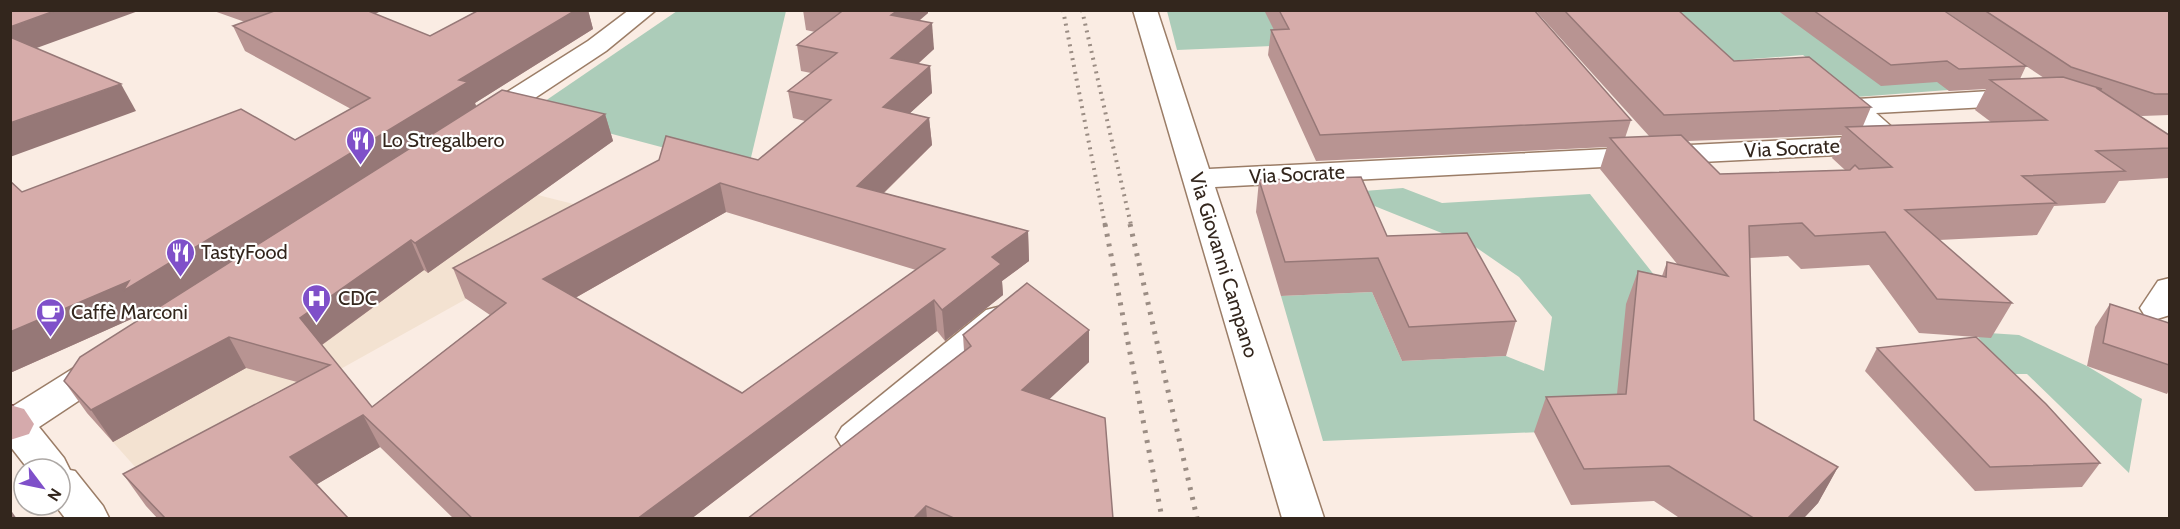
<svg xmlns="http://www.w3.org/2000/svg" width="2180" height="529" font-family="Cabin,sans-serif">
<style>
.medical{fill:#f3e2d1}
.green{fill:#acccb9}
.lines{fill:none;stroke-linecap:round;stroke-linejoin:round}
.minor-casing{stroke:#9b7d67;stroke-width:3}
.major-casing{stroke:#8a5756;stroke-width:3}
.minor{fill:#fff;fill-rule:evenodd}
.major{fill:#d5aaac;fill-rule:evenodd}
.rail-far1{stroke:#9b8d84;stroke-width:4;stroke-dasharray:2 5;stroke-linecap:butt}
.rail{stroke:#9b8d84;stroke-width:5;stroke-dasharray:3 7;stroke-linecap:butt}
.wall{fill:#b89492;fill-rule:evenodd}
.shaded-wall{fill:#967877}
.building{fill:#d6acaa;stroke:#967877;stroke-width:1.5;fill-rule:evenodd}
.labels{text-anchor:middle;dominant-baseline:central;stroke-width:4.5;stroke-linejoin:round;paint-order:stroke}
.poi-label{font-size:20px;fill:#33261d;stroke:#fff;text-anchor:start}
.street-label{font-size:20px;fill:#33261d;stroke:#fff}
</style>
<rect width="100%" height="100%" fill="#faece3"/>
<polygon class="medical" points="443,171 617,215 145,478 87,413"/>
<g class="green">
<polygon points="677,11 786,11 748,170 529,112"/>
<polygon points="1167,11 1376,11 1395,41 1177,50"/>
<polygon points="1544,11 1903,11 2014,85 1856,97 1803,55 1601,71"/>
<polygon points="1403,188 1442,203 1590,194 1674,300 1613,429 1323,441 1281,296 1372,292 1402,361 1506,356 1544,371 1552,317 1519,277 1474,246 1372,205 1364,191"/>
<polygon points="1974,332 2019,335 2087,366 2142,399 2129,473 2027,374 2008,374"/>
</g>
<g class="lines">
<defs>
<g id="minor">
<polygon points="629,10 656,10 606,51 494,125 484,127 474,125 470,119 474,113 588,41"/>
<polygon points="1133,10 1157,10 1209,169 1870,136 1837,106 1841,100 2024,89 2033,91 2037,97 2033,103 2024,105 1876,113 1910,143 1906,149 1896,152 1215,187 1324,518 1282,518"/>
<polygon points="2170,278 2170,315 2157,319 2145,316 2140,308 2158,281"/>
<polygon points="998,307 1010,310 1015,318 1010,326 870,447 856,451 842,447 836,437 842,427 986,310"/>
<polygon points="106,353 119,356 124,365 119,374 39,427 64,458 70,470 75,471 103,506 109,518 65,518 55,505 60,505 60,469 28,469 10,446 10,408 93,356"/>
</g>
<polygon id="major" points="10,405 24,409 34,424 29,434 10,440"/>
</defs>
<use href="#minor" class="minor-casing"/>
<use href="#major" class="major-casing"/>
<use href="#minor" class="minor"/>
<use href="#major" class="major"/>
<g class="rail-far1">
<polyline points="1063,10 1105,225"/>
<polyline points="1082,10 1131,225"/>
</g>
<g class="rail">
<polyline points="1105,224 1162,518"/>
<polyline points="1130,224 1197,518"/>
</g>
</g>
<g class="wall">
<path d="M211 10H383L375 14 430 36 479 10H588L593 29 475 103 476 106 605 114 613 141 428 273 424 270 322 345 372 407 490 315 465 298 453 268 758 160 805 121 793 118 788 91 811 73 801 71 797 45 815 32 806 30 803 10H928V13L919 21 934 49 918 64 930 66 932 93 910 113 929 118 932 145 884 193 1028 231 1029 261 1002 281 1003 295 945 341 937 331 691 519H454L380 447 317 484 349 519H158L146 506 123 474 297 382 246 368 113 442 87 413 64 381 140 319 138 316 10 373V181L22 192 295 140 351 109 245 51 233 26 245 22ZM726 212 916 270 742 393 575 298Z"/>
<path d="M1264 10H1534L1631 120 1625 138 1649 136 1535 10H1678L1734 61 1871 107 1863 126 1991 122 1975 110 1986 89 1949 91 1937 82 1881 86 1777 10H1943L2020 62 1944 10H2169V115L2142 116 2137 115 2169 135V176L2168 178 2119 181 2105 203 2054 206 2037 235 1939 240 2012 303 1991 338 1919 333 1869 265 1801 269 1788 256 1750 258 1754 420 1838 467 1818 503 1803 519H1681L1654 501 1571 505 1534 432 1546 397 1617 394 1626 304 1638 271 1662 276 1667 262 1678 265 1600 169 1607 147 1316 161 1268 55 1271 30H1274ZM2026 66 2044 78 2020 79ZM1842 135 1832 158 1845 170 1720 174 1688 141Z"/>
<polygon points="1259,180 1387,236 1516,321 1506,356 1402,361 1372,292 1281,296 1256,212"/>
<polygon points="2110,304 2169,323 2169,390 2167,394 2087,366 2095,327"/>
<polygon points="1089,330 1089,362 1049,399 1113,519 747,519 964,351 963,335"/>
<polygon points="1877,348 2100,463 2082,487 1975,491 1865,371"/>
</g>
<g class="shaded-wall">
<polygon points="57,10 141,10 12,57 10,54 10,27"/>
<polygon points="344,10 383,10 350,25"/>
<polygon points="576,10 588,10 593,29 475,103 477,109 142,322 138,316 10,373 10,332 129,281 459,80"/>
<polygon points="898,10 928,10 928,13 894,41 891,15"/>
<polygon points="932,23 934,49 894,85 891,58"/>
<polygon points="930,66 932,93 886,135 883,107"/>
<polygon points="121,84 136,111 10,157 10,123"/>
<polygon points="605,114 613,141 428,273 415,243"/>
<polygon points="929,118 932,145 861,215 857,186"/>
<polygon points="720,183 726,212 554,310 543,279"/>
<polygon points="1028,231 1029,261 1002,281 1003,295 945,341 942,310 992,257"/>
<polygon points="411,240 424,270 316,349 300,318"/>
<polygon points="934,300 937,331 691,519 637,519"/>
<polygon points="1089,330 1089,362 1024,423 1022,390"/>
<polygon points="229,337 246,368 113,442 91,410"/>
<polygon points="363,415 380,447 309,489 290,457"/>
<polygon points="1838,467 1818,503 1803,519 1787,519"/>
<polygon points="926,506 927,519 913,519"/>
<polygon points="10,509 17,519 11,519"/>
</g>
<g class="building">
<polygon points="10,10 57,10 10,27"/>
<polygon points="277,10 366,10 430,36 479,10 576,10 459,80 468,82 123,291 129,281 10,332 10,181 22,192 241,109 295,140 370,98 233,26"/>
<path d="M831 10H898L891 15 932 23 891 58 930 66 883 107 929 118 857 186 1028 231 992 257 1001 264 942 310 934 300 637 519H473L363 415 290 457 349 519H166L123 474 330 365 229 337 91 410 64 381 80 357 502 90 605 114 415 243 411 240 300 318 372 407 506 303 453 268 659 160 666 136 758 160 831 100 788 91 837 53 797 45 841 12ZM720 183 945 249 742 393 543 279Z"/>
<polygon points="1279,10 1534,10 1631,120 1320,135 1271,30 1289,29"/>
<polygon points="1564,10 1678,10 1734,61 1809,57 1871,107 1664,115"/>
<polygon points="1813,10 1943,10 2026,66 1959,69 1947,61 1891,65"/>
<polygon points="1984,10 2166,10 2169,12 2169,94 2155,94 2071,67"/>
<polygon points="10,37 121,84 10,123"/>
<polygon points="2063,77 2102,89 2098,89 2169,135 2169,148 2096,151 2125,171 2022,176 2056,203 1905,210 2012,303 1937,299 1885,232 1815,236 1802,223 1749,226 1754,420 1838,467 1787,519 1755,519 1669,466 1584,469 1546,397 1626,394 1638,271 1666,277 1667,262 1728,276 1610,138 1681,135 1720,174 1850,170 1855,165 1859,169 1892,167 1846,127 2047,120 1990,80"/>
<polygon points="1361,177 1387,236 1467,233 1516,321 1409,327 1378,258 1285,262 1259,180"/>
<polygon points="1027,283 1089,330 1022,390 1105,418 1113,519 956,519 926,506 913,519 747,519 971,346 963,335"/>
<polygon points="2110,304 2169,323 2169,365 2103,343"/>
<polygon points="1976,337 2046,404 2100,463 1990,467 1877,348"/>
</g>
<defs>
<symbol id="restaurant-pin" viewBox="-11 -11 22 30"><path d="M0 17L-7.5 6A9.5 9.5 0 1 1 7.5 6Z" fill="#7f50c9" stroke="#fff"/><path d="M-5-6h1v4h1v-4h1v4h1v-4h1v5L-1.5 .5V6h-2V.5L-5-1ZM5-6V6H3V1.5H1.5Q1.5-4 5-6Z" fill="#fff"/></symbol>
<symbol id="hospital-pin" viewBox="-11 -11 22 30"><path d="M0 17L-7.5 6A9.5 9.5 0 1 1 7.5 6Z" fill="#7f50c9" stroke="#fff"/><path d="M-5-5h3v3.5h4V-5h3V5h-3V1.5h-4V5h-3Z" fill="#fff"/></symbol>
<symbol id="cafe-pin" viewBox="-11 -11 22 30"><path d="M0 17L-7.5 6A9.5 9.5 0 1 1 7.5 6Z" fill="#7f50c9" stroke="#fff"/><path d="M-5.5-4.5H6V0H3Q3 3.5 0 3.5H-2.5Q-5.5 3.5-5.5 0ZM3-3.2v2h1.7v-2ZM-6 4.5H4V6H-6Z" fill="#fff"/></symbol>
</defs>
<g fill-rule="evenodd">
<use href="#restaurant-pin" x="344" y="124" width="33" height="45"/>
<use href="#restaurant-pin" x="164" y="236" width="33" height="45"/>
<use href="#hospital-pin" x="300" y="282" width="33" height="45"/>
<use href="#cafe-pin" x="34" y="296" width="33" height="45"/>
</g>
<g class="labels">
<g class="poi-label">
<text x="382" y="140">Lo Stregalbero</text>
<text x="201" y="252">TastyFood</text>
<text x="338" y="298">CDC</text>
<text x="71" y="312">Caffè Marconi</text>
</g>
<g class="street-label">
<text transform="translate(1792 148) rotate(-3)">Via Socrate</text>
<text transform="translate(1297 174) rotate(-3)">Via Socrate</text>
<text transform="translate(1224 265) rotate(73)">Via Giovanni Campano</text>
</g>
</g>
<rect width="2180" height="529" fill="none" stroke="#33261d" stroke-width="24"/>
<g transform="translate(42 487) rotate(122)"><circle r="28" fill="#ffffff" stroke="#ada8a5" stroke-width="1.5"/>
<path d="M0-4.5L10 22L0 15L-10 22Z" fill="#7f50c9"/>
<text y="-9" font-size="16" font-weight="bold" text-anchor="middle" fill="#33261d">N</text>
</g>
</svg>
